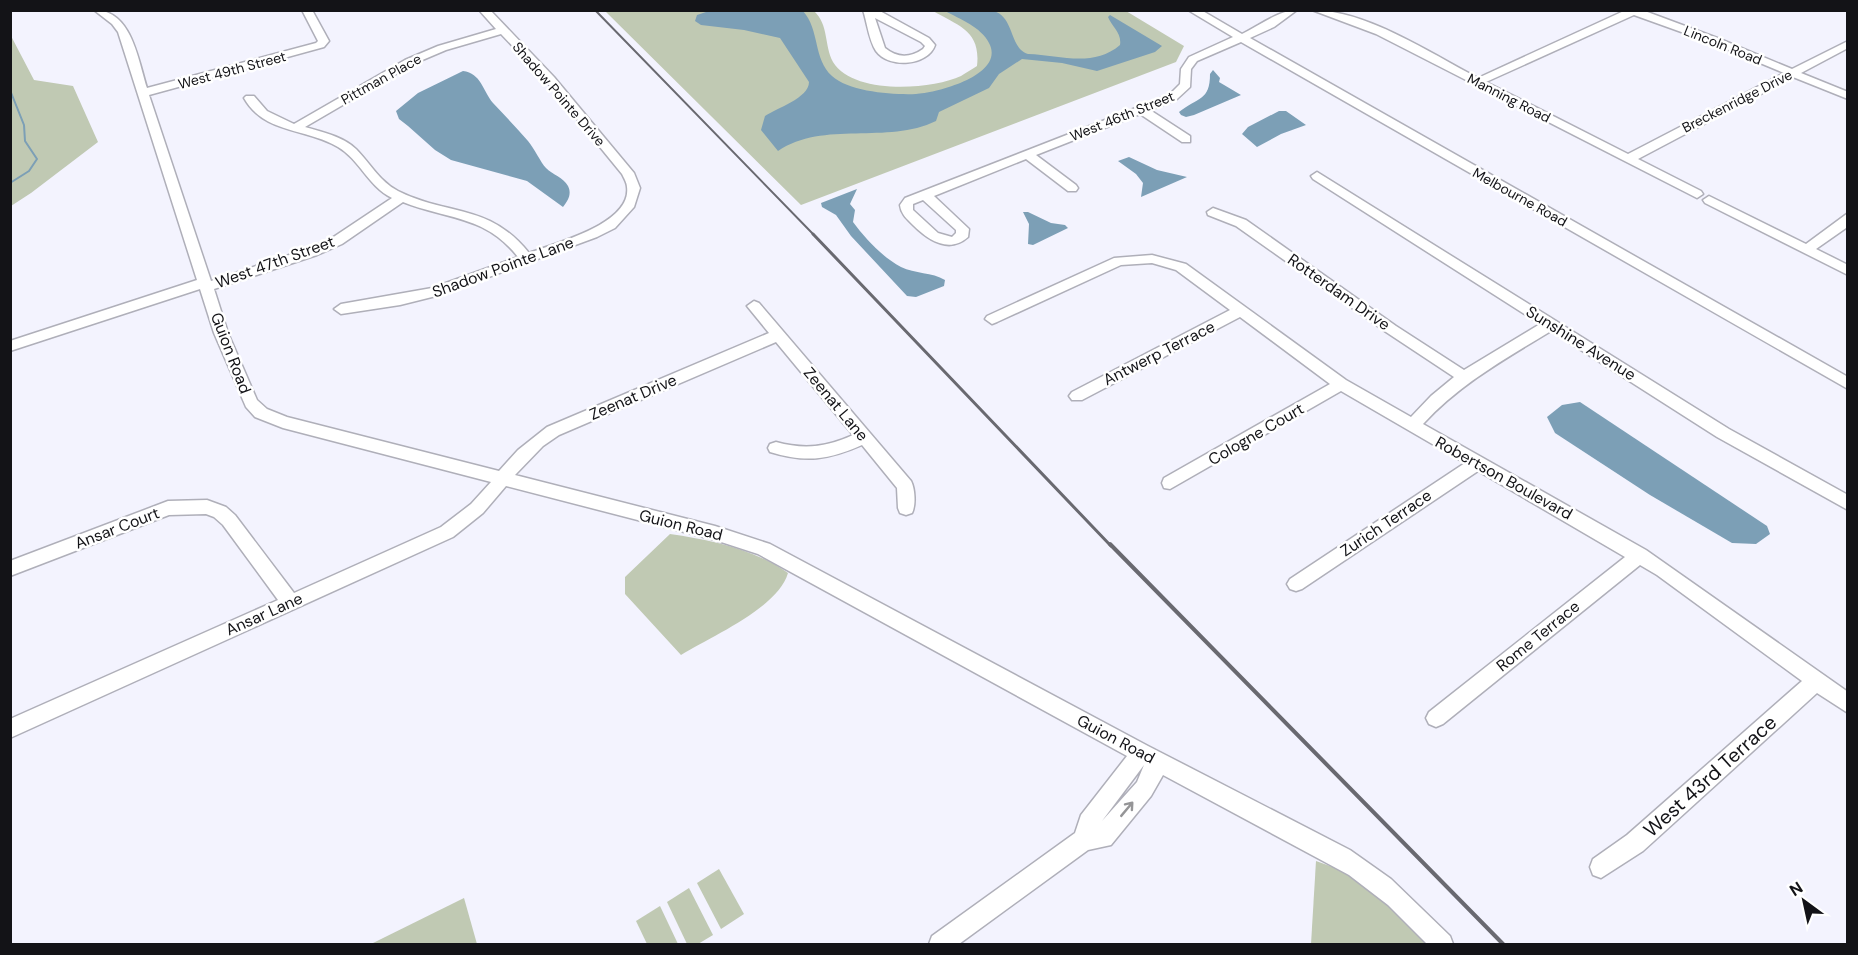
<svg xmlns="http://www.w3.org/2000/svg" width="1858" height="955" font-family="'DM Sans',sans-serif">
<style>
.green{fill:#c0c9b3}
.water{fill:#7c9fb6}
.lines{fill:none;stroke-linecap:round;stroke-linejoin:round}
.stream{stroke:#7c9fb6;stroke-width:2}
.minor-casing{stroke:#afafb9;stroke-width:3}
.minor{fill:#fff;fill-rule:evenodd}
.rail-far2{stroke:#696970;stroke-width:2}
.rail-far1{stroke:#696970;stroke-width:3}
.rail{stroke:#696970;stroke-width:4}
.oneway{stroke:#959597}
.labels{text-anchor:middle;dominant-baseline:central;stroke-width:5;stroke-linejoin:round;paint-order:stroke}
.far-street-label{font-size:14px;fill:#131317;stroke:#fff}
.street-label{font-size:16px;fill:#131317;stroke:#fff}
.near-street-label{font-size:20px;fill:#131317;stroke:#fff}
</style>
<rect width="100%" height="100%" fill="#f3f3fe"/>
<g class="green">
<path d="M605 11H814C829 25 824 45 833 62 853 95 931 90 961 76 966 73 972 69 977 66 981 31 959 26 933 11H1126L1184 46 1176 62 801 205Z"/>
<polygon points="10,34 34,80 73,86 98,142 31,193 11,206"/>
<path d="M670 534C711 540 754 549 788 573 778 608 712 636 681 655L625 594V577Z"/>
<polygon points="1316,861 1383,885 1442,944 1311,944"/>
<polygon points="719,869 744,914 721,929 697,883"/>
<polygon points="689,888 713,935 698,944 687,944 667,902"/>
<polygon points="464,898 477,944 371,944"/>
<polygon points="660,906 678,944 647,944 636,921"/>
</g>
<g class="water">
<path d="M709 11H803C820 30 813 59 832 76 849 92 894 95 916 94 937 93 1006 75 989 43 981 27 960 19 945 11 958 10 983 7 994 11 1015 18 1009 48 1028 54 1060 55 1093 68 1120 45 1122 33 1112 27 1108 17L1110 15 1162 46 1155 52 1097 71 1062 63 1022 59 999 74 989 88 939 112 936 121C887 145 824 120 778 151L761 130 765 116C777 108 809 98 809 82L780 38 744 30 701 25 695 21 697 15Z"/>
<path d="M1213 70 1220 78 1219 82 1241 95 1194 115 1186 117 1181 115 1179 112C1198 97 1210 101 1210 74Z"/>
<path d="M463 71C481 73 483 91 493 103 505 116 517 128 528 141 534 148 541 163 546 168 553 175 563 177 568 186 572 194 568 201 563 207L527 181 451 160 435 150 408 126 399 119 396 111 418 93Z"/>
<polygon points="1279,111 1286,111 1306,125 1281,134 1257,147 1242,134 1248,127"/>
<polygon points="1129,157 1157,170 1187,177 1141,197 1143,183 1136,174 1118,161"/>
<path d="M857 189 850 204 855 210 853 222C865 238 882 257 901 267 915 274 932 272 945 280L944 286 916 297 907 296 851 236 836 215 822 207 821 203Z"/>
<polygon points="1023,212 1028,212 1051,223 1065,225 1068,228 1033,245 1028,244 1029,224"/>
<polygon points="1580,402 1767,526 1770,534 1756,544 1732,543 1650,495 1555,433 1547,417 1562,405"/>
</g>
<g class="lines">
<polyline class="stream" points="10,90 24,125 25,141 37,159 29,171 10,183"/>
<defs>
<g id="minor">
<path d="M94 10C132 10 138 60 147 88L316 43 318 41 302 10H312L329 41 324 47 149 95 211 281 307 249 332 238 392 198C368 186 360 160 338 147 307 128 264 134 244 98L246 96H254L267 111 294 124 405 60 438 46 496 29 479 10H490L554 77 634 173 640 188 634 207 615 228 597 237 440 295 400 305 341 314 334 309 341 304 432 288 518 257C485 215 448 220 403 202L342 244 317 255 214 289 228 333 257 400 267 409 287 417 499 471 518 450 547 427 769 333 747 306 754 301 759 303 911 481C915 489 916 505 912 513L906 515 900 513 898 508 897 488 862 445C828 460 806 463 770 452L768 448 770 444 776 442C805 450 826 447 853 435L776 342 559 435 543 446 515 475 715 526 770 544 1148 746 1350 850 1391 879 1450 936 1453 944H1427L1388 905 1349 875 1163 775 1151 796 1111 845 1088 850 959 944H929L932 936 1075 833 1081 815 1127 756 758 554 715 540 506 486 483 513 453 537 10 738V719L278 600 223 525 214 517 206 514 169 515 10 576V561L168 501 207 500 226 507 235 515 294 593 441 527 471 504 491 482 283 428 255 417 246 407 214 333 200 289 10 351V341L197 280 118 32 112 24ZM501 34 546 81 622 174C624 178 627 183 627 187 632 224 555 243 529 253 489 203 448 216 398 191 379 181 370 163 356 149 342 136 322 132 305 127L413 64 446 50ZM1144 765 1137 782 1102 821Z"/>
<path d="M863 10H878L929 38 935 45C928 66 889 69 876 51 869 41 867 22 863 10ZM875 18 921 42 925 46 923 49C910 58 897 58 885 48Z"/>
<path d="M1188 10H1201L1242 34C1259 26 1279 10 1297 10L1274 27 1250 38 1848 377V389L1241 42 1197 61 1191 69 1190 87 1177 99 1150 110 1190 136V142H1182L1140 114 1036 155 1076 185 1078 188 1076 191H1068L1026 159 934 196 969 229 968 237C949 254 928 240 913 225 907 219 901 214 900 205L905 198 1169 95 1180 84 1181 69 1189 57 1233 37ZM923 200 956 230V233L952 237 938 233 913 210V204Z"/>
<path d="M1312 10C1366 10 1430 53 1478 78L1626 10H1642L1720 39 1792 69 1848 41V48L1801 73 1848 92V99L1793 77 1638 159 1701 191 1703 194 1697 198 1376 34ZM1634 15 1712 43 1784 73 1628 154 1486 82Z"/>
<path d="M1317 172 1729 429 1848 495V510L1717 437 1551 331C1505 359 1460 384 1423 424L1646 550 1848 692V713L1817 693 1643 851 1601 878 1593 875 1590 867 1593 859 1627 835 1802 681 1657 575 1640 565 1443 724 1436 727 1429 724 1426 718 1429 712 1625 557 1478 471 1302 589 1296 591 1290 589 1287 584 1290 579 1465 463 1341 391 1170 489 1164 488 1162 483 1164 478 1330 384 1240 317 1082 400H1072L1069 396 1072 392 1230 310 1176 270 1152 263 1121 265 997 322 992 324 985 319 987 316 1114 258 1152 255 1186 264 1346 380 1411 417 1431 396 1454 377 1386 332 1236 226 1208 215 1207 212 1213 208 1246 220 1396 326 1464 370 1540 324 1313 179 1311 176Z"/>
<polygon points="1709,196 1806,244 1848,213 1846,228 1816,249 1848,265 1848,275 1705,203 1703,200"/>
</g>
</defs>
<use href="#minor" class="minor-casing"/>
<use href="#minor" class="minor"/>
<polyline class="rail-far2" points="595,10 814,235"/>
<polyline class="rail-far1" points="813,234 1111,546"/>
<polyline class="rail" points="1110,544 1503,944"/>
</g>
<defs><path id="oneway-shaft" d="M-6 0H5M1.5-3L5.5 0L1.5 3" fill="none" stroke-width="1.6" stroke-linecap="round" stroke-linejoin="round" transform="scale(1.5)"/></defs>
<use class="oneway" href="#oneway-shaft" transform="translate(1127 809) rotate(-50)"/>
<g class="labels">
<g class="far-street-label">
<text transform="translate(1723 45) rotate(22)">Lincoln Road</text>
<text transform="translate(232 70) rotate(-15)">West 49th Street</text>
<text transform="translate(381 79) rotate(-29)">Pittman Place</text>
<text transform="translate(559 94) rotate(49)">Shadow Pointe Drive</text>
<text transform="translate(1509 98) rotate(27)">Manning Road</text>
<text transform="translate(1737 101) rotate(-27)">Breckenridge Drive</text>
<text transform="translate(1122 116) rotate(-22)">West 46th Street</text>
<text transform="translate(1520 197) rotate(29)">Melbourne Road</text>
</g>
<g class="street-label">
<text transform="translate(275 262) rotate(-20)">West 47th Street</text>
<text transform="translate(503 267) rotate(-20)">Shadow Pointe Lane</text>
<text transform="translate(1339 292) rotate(35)">Rotterdam Drive</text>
<text transform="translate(1581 343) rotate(32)">Sunshine Avenue</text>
<text transform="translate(231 353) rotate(69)">Guion Road</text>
<text transform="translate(1159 353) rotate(-27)">Antwerp Terrace</text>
<text transform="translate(633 397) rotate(-23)">Zeenat Drive</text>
<text transform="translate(836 404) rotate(50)">Zeenat Lane</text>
<text transform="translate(1256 434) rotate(-30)">Cologne Court</text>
<text transform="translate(1504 478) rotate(29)">Robertson Boulevard</text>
<text transform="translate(1386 523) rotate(-34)">Zurich Terrace</text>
<text transform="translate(681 525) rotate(14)">Guion Road</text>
<text transform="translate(117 528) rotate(-21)">Ansar Court</text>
<text transform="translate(264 614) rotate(-24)">Ansar Lane</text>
<text transform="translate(1538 636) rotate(-39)">Rome Terrace</text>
<text transform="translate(1116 739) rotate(28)">Guion Road</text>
</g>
<g class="near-street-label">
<text transform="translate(1710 776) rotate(-42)">West 43rd Terrace</text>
</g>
</g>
<rect width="1858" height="955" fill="none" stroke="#131317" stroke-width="24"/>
<g transform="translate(1804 901) rotate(327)" stroke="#ffffff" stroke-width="4.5" paint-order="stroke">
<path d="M0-4.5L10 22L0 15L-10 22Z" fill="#131317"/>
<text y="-9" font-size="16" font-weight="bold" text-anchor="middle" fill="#131317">N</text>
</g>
</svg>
